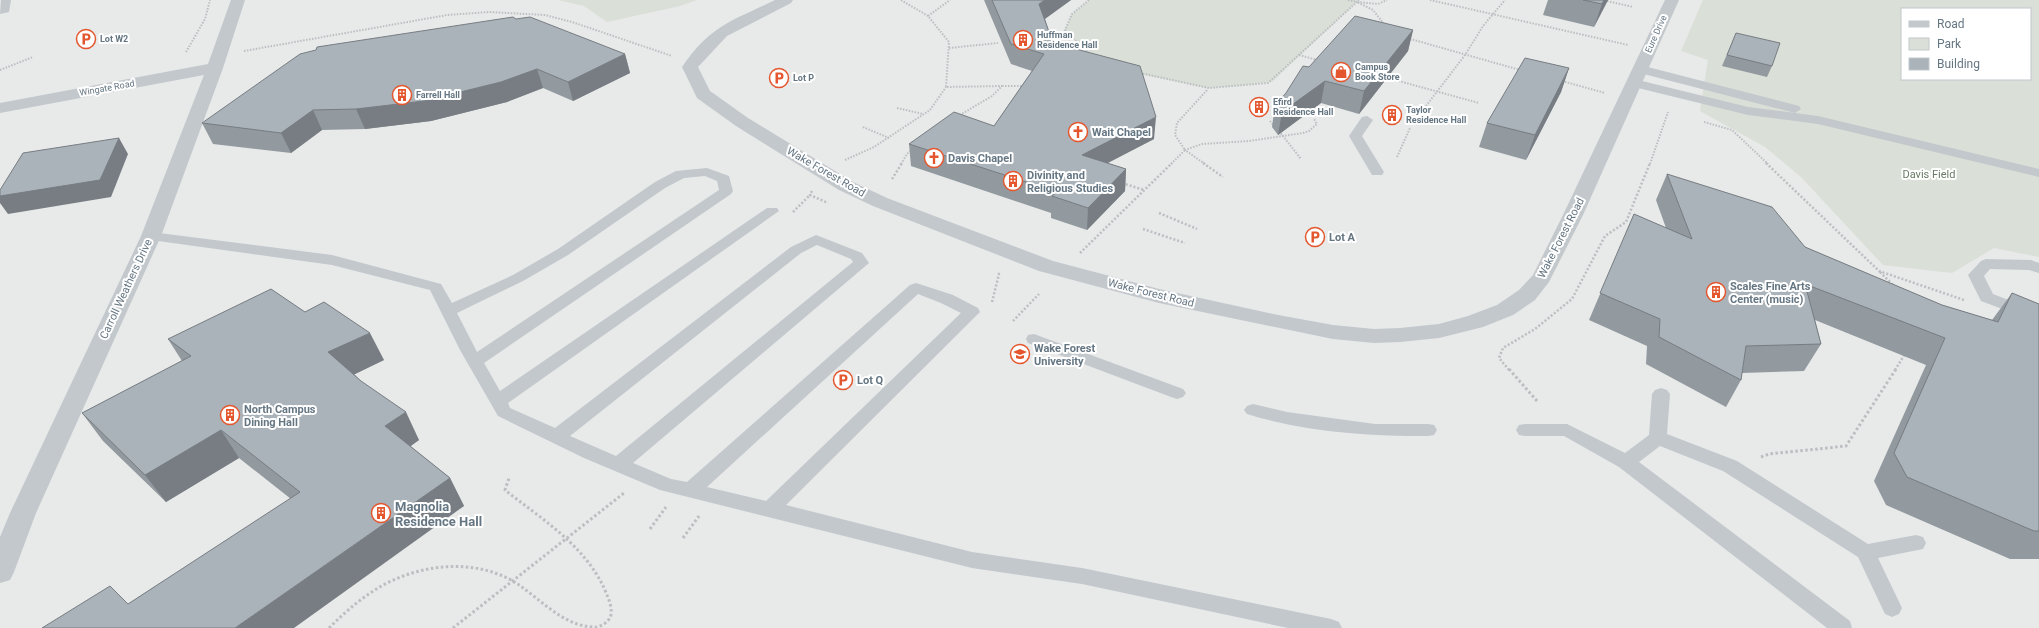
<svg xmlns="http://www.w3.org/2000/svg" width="2039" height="628" font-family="Roboto,sans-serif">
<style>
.built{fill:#e8e9e9;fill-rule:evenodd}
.green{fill:#dadfd7;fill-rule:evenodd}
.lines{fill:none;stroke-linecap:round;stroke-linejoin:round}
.path-far2{stroke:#bbbfc2;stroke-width:2;stroke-dasharray:1.5 1.5;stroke-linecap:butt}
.path-far1{stroke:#bbbfc2;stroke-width:2.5;stroke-dasharray:2 2;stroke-linecap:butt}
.path{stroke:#bbbfc2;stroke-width:3;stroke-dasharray:2.5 2.5;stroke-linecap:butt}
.lane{fill:#c3c8cc;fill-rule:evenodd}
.street{fill:#c3c8cc;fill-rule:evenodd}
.wall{fill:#929a9f}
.shaded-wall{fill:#777d82}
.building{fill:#aab3b9;stroke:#777d82}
.labels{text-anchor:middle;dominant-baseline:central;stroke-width:4;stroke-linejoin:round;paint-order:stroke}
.far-street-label{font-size:9px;fill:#657683;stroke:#fff}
.far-poi-label{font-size:9px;font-weight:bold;fill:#657683;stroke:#fff;text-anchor:start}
.poi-label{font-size:11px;font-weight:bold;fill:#657683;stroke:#fff;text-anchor:start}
.street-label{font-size:11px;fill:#657683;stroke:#fff}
.park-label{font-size:11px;fill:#687a64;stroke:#fff}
.near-poi-label{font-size:13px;font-weight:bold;fill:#657683;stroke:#fff;text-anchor:start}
</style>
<rect width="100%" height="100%" fill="#fafaf8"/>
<path class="built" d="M0 0H2039V628H0ZM1902 9H2030V79H1902Z"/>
<g class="green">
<polygon points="558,0 697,0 680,6 607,22 584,6"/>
<polygon points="1090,0 1359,0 1272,82 1239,86 1206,88 1131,72 1086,52 1065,30 1072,14"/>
<path d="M1703 0H2039V257L1994 248 1952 273 1883 265 1801 177 1765 147 1700 111 1708 60 1681 51ZM1902 9H2030V79H1902Z"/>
</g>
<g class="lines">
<g class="path-far2">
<polyline points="901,0 928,16 949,42 946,87 1002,86 992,96 960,115"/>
<polyline points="1348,0 1357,2"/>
<polyline points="1430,0 1628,45"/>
<polyline points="1607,1 1633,7"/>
<polyline points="928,16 950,0"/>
<polyline points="1384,24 1373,10 1357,2 1378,4 1387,0"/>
<polyline points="1407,38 1520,70"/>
<polyline points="949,48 998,43"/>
<polyline points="244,51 447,15 489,12 545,15 572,22 672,56"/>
<polyline points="186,52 205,19 210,0"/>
<polyline points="1087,52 1065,30 1072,14 1089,0"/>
<polyline points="1299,55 1317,60"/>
<polyline points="0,70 33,57"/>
<polyline points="1140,73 1209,88 1268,83 1359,0"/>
<polyline points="1384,77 1479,103"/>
<polyline points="1562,81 1605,93"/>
<polyline points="1002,86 1023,86"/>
<polyline points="1426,106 1465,55 1483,26 1505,0"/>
<polyline points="897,108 923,114"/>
<polyline points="1270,121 1274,126"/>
<polyline points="1704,122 1732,130 1768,164"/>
<polyline points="863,127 889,138"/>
<polyline points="1279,131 1301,159"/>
<polyline points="1397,157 1410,128"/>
<polyline points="845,160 874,147 930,110 946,87"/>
<polyline points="901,164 907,154 912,150"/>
<polyline points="1171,164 1185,150 1175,135 1177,123 1208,89"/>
<polyline points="1205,164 1185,150 1202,144 1249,141 1303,133 1309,131 1317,124 1314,119"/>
<polyline points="1650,164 1668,112"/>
</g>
<g class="path-far1">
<polyline points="1203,163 1223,177"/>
<polyline points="1766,163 1879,271 1964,300"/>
<polyline points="892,179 902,163"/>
<polyline points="1122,183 1144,190"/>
<polyline points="812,191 810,195 828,203"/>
<polyline points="793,212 810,195"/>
<polyline points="1159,213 1197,229"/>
<polyline points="1143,229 1185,243"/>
<polyline points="1080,253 1172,163"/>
<polyline points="1880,272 1893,285"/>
<polyline points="992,302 999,274 997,273"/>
<polyline points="1013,321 1039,294"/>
<polyline points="1509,370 1499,358 1503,348 1535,329 1572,299 1605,236 1626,222 1650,163"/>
<polyline points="1895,370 1905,354"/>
</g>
<g class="path">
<polyline points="1509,369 1537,401"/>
<polyline points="1761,457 1769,454 1846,446 1896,369"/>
<polyline points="650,529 666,507"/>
<polyline points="683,538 699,516"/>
<path d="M329 628C344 613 360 599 378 588 420 563 478 557 519 585 541 600 563 625 592 627 599 628 606 624 610 618 613 611 610 602 607 595 588 547 544 521 505 490L509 478"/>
<polyline points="453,628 624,493"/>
</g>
<g class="lane">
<polygon points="1,0 11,0 9,12 0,14"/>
<polygon points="1640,65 1799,106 1801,109 1795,113 1636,72 1634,69 1636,66"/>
<polygon points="1634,79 1748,107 1818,116 2039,169 2039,177 1818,124 1748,115 1630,86 1628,83 1630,80"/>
<polygon points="1367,116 1373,120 1362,136 1384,172 1382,175 1372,175 1349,136 1362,117"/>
<path d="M707 168 729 176 733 191 731 194 484 363 500 391 767 208H777L779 211 508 403 510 408 555 428 791 247 816 235 862 253 869 263 633 463 671 479 687 482 910 285 916 283 953 295 978 308 980 312 786 505 972 552 1082 568 1331 619 1339 622 1342 628H1288L1082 584 972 568 660 490 584 458 498 416 460 350 430 290 332 265 151 240 146 239 144 236 146 233 151 232 332 255 441 284 452 303 513 275 558 249 655 182 676 171ZM705 176 717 181 719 190 477 352 457 313 523 281 568 255 665 188 684 178ZM817 245 851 259 853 262 616 456 570 436 801 253ZM918 294 941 303 961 313 766 501 707 487Z"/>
<polygon points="1986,259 2031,260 2039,263 2039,273 2029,270 1990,269 1984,276 1993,294 2039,312 2039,323 1981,301 1968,275 1981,261"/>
<polygon points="1034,334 1183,389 1186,393 1183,397 1177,399 1171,397 1028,343 1026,339 1028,335"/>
<polygon points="1661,388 1667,390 1670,394 1667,434 1737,461 1868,544 1916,535 1923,537 1926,543 1923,549 1878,558 1902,608 1899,614 1892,617 1885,614 1858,557 1723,471 1660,446 1639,462 1850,621 1852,628 1827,628 1619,467 1564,436 1525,436 1519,435 1516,430 1519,425 1525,424 1567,424 1625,453 1649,435 1652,394 1655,390"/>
<path d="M1253 404 1287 412 1375 424H1428L1434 425 1437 430 1434 435 1428 436C1367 436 1305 432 1247 414L1244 410 1247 406Z"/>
</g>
<g class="street">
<polygon points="231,0 245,0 223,68 161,236 36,513 14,572 10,580 0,583 0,537 10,513 141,236 204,75 0,113 0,103 208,64"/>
<path d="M775 0H793L791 3 727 36 698 67 710 91 748 118 853 182 887 198 1053 261 1159 289 1278 315 1333 325 1374 329 1400 328 1439 324 1468 316 1497 305 1519 290 1533 275 1563 215 1665 0H1679L1583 215 1549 282 1535 300 1513 315 1483 327 1439 338 1400 342 1374 343 1333 339 1159 303 1039 271 970 244 873 206 839 190 736 126 697 98 682 67C711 25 732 21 775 0Z"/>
</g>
</g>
<g class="wall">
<polygon points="984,0 1071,0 1045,19 1053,43 1154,139 1107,163 1126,169 1125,191 1087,230 1051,218 1051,213 911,166 909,144 994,126 1032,71 1011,64"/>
<polygon points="1548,0 1608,0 1594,27 1543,15"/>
<polygon points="1413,30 1408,51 1359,114 1321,103 1278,135 1272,127 1275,105"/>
<polygon points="1736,33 1772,66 1767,77 1722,66"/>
<polygon points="625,54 630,73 573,101 543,88 507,102 431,121 365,129 322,130 291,153 213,144 202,123"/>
<polygon points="1569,68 1561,92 1526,160 1479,147 1487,123"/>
<polygon points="1667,174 1805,247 1942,305 1992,320 2012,293 2039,304 2039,559 2010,559 1886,505 1874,481 1926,365 1815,320 1821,344 1804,371 1742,373 1741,380 1726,407 1646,364 1647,346 1589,320 1634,214 1666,228 1656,200"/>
<polygon points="305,312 384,360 354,374 419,440 410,446 450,478 464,506 128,604 291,499 239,458 166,502 103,441 82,413 182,361 168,339"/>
</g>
<g class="shaded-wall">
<polygon points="1045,0 1071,0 1039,23 1039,4"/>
<polygon points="1604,0 1608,0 1594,27 1602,4"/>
<polygon points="1413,30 1408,51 1359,114 1364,91"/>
<polygon points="625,54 630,73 573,101 568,82"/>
<polygon points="1569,68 1561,92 1526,160 1535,135"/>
<polygon points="537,69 543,88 507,102 431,121 365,129 356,109"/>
<polygon points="1325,81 1321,103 1278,135 1282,112"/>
<polygon points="313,110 322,130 291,153 281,133"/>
<polygon points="1156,117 1154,139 1081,177 1082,155"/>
<polygon points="119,138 128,154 111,197 8,214 0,203 0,196"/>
<polygon points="1126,169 1125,191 1087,230 1088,208"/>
<polygon points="370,333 384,360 343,380 328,352"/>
<polygon points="406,412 419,440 400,454 385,426"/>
<polygon points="221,430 239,458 166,502 145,475"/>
<polygon points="450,478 464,506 294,628 235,628"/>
</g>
<g class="building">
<polygon points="992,0 1045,0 1039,4 1053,43 1140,66 1156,117 1082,155 1126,169 1088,208 1052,196 1057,192 909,144 954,112 994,126 1044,54 1011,44"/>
<polygon points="1583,0 1604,0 1602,4"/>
<polygon points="1355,16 1413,30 1364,91 1325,81 1282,112 1275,105 1286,93 1303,66 1309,67"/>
<polygon points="513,17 516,19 530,17 625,54 568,82 537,69 501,82 424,101 356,109 313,110 281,133 202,123 300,54 316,50 317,47"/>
<polygon points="1736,33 1780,43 1772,66 1727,55"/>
<polygon points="1525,58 1569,68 1535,135 1487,123"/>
<polygon points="119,138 100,180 0,196 0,190 23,153"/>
<polygon points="1667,174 1772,207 1805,247 1942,305 1998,322 2012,293 2039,304 2039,531 2034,531 1907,477 1894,453 1945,338 1805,284 1821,344 1746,346 1741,380 1659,337 1660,319 1600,293 1634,214 1692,239"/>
<polygon points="271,289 305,312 324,302 370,333 328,352 361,381 406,412 385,426 450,478 235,628 42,628 110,586 128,604 300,492 221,430 145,475 82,413 191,356 168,339"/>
</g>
<defs>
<symbol id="parking-ring" viewBox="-11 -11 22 22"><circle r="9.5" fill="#fff" stroke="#e4572e" stroke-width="1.5"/><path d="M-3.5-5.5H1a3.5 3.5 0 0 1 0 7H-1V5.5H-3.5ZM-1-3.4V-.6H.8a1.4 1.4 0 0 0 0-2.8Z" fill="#e4572e"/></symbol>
<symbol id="building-ring" viewBox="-11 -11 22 22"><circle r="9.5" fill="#fff" stroke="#e4572e" stroke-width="1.5"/><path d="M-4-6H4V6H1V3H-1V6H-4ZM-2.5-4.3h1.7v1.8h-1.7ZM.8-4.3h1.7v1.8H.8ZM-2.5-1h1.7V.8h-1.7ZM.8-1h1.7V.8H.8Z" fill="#e4572e"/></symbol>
<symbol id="shop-ring" viewBox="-11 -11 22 22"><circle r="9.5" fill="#fff" stroke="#e4572e" stroke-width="1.5"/><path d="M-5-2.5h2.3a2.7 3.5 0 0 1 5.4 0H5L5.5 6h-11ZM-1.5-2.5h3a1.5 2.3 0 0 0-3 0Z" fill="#e4572e"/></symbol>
<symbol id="church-ring" viewBox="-11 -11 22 22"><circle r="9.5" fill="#fff" stroke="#e4572e" stroke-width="1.5"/><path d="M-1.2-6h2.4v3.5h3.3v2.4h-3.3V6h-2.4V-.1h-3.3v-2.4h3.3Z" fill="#e4572e"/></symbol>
<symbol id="university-ring" viewBox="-11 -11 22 22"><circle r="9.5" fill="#fff" stroke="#e4572e" stroke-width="1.5"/><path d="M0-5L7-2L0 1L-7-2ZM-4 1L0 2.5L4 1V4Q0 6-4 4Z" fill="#e4572e"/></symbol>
</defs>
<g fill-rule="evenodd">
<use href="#parking-ring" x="75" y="28" width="22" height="22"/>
<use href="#building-ring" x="1012" y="29" width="22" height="22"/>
<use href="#shop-ring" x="1330" y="61" width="22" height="22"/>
<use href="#parking-ring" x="768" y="67" width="22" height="22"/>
<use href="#building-ring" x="391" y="84" width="22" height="22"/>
<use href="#building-ring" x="1248" y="96" width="22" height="22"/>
<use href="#building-ring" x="1381" y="104" width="22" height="22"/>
<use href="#church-ring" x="1067" y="121" width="22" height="22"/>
<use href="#church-ring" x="923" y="147" width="22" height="22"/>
<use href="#building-ring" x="1002" y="170" width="22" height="22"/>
<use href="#parking-ring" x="1304" y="226" width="22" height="22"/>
<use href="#building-ring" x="1705" y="281" width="22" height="22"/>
<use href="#university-ring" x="1009" y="343" width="22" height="22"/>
<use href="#parking-ring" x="832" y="369" width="22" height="22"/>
<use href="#building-ring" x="219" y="404" width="22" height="22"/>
<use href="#building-ring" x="370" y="502" width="22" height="22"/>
</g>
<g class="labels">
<g class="far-street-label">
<text transform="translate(1656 34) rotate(-66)">Eure Drive</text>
<text transform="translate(107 88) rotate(-10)">Wingate Road</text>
</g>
<g class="far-poi-label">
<text x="1037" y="35">Huffman<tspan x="1037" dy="10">Residence Hall</tspan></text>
<text x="100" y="39">Lot W2</text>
<text x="1355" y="67">Campus<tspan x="1355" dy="10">Book Store</tspan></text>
<text x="793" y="78">Lot P</text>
<text x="416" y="95">Farrell Hall</text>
<text x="1273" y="102">Efird<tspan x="1273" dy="10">Residence Hall</tspan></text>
<text x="1406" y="110">Taylor<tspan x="1406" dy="10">Residence Hall</tspan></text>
</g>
<g class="poi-label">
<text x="1092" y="132">Wait Chapel</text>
<text x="948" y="158">Davis Chapel</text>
<text x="1027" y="175">Divinity and<tspan x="1027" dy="13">Religious Studies</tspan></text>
<text x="1329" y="237">Lot A</text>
<text x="1730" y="286">Scales Fine Arts<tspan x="1730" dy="13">Center (music)</tspan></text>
<text x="1034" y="348">Wake Forest<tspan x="1034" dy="13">University</tspan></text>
<text x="857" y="380">Lot Q</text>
<text x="244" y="409">North Campus<tspan x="244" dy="13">Dining Hall</tspan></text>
</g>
<g class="street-label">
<text transform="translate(826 172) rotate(30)">Wake Forest Road</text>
<text transform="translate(1561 238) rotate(-63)">Wake Forest Road</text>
<text transform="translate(126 289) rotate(-65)">Carroll Weathers Drive</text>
<text transform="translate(1151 293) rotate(14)">Wake Forest Road</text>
</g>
<g class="park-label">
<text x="1929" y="174">Davis Field</text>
</g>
<g class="near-poi-label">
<text x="395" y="506">Magnolia<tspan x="395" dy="15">Residence Hall</tspan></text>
</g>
</g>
<rect x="1901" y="8" width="130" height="72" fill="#ffffff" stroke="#c1c8cd"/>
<rect x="1909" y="21" width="20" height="6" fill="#c3c8cc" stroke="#c1c8cd"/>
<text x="1937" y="28" font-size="12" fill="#657683">Road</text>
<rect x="1909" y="38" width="20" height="12" fill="#dadfd7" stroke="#c1c8cd"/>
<text x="1937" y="48" font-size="12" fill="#657683">Park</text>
<rect x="1909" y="58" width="20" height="12" fill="#aab3b9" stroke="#c1c8cd"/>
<text x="1937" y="68" font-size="12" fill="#657683">Building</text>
</svg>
